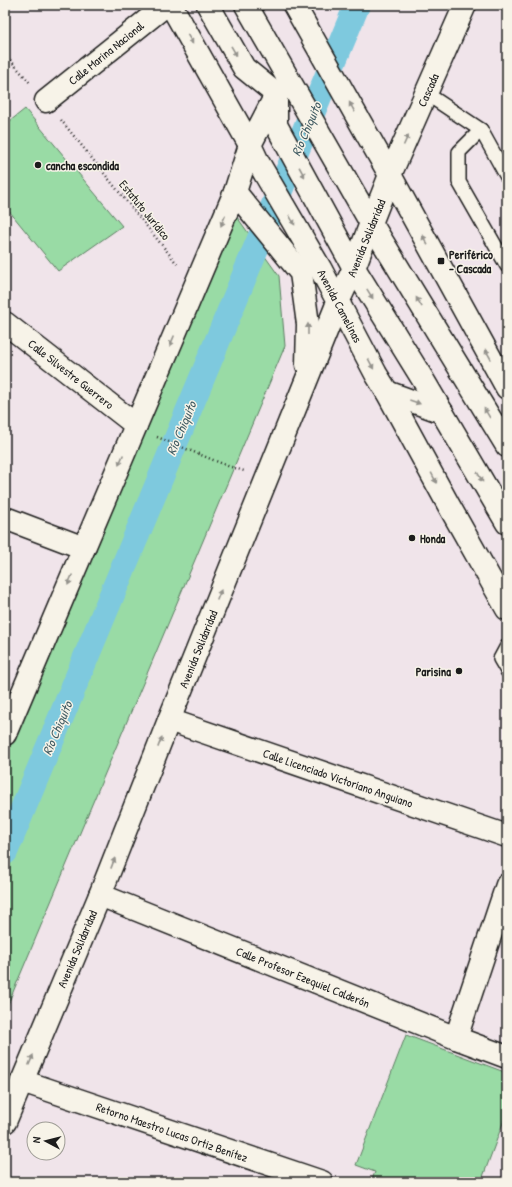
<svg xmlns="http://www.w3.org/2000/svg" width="512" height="1187" font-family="'Patrick Hand',sans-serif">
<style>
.green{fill:#99dba5;stroke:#5a7c60}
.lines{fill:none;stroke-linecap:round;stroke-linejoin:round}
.canal{stroke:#7ec9de;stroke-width:26}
.lane-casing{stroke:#1c1c1c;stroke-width:16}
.street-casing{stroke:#1c1c1c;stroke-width:25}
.secondary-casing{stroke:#1c1c1c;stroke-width:25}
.highway-casing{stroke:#1c1c1c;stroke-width:25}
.path{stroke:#1c1c1c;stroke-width:2.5;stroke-dasharray:1 3;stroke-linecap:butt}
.lane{stroke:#f7f3e8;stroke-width:13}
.street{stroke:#f7f3e8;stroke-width:22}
.secondary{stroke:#f7f3e8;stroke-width:22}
.highway{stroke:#f7f3e8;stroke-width:22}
.oneway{fill:#94928c}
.poi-dot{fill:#1c1c1c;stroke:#f7f3e8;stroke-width:1.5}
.labels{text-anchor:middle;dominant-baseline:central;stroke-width:3;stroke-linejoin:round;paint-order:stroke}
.street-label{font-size:12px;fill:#1c1c1c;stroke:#f7f3e8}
.poi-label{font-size:12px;font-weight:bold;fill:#1c1c1c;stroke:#f7f3e8;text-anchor:start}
.water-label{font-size:13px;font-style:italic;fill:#3e5960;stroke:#f7f3e8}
</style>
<rect width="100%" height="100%" fill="#f0e4ea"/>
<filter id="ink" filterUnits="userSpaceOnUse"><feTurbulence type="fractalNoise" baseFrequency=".025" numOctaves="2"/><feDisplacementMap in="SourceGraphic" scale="8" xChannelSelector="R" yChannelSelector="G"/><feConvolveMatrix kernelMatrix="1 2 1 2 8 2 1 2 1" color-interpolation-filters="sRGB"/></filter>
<g filter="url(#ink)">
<g class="green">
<polygon points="25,109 122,226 58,271 5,206 5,125"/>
<polygon points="227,203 279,276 285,346 5,1011 5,724"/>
<polygon points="406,1035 507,1073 507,1112 481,1182 371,1182 375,1172 356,1165"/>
</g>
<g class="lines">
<polyline class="canal" points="5,852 357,5"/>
<defs>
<g id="lane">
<polyline points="427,94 481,130 507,177"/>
<polyline points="481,130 459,152 459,182 507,266"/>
<polyline points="507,646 500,659 507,671"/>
</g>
<g id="street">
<polyline points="46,101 166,5"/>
<polyline points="371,223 390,175 465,5"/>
<polyline points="5,518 84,548"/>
<polyline points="169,720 507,836"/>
<polyline points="100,895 456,1038 507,1057"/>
<polyline points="456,1038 507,885"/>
<polyline points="22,1081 322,1182"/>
</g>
<g id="secondary">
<polyline points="171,5 250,145 258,162 320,268 376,374 387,392 448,504 507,609"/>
<polyline points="294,5 390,175 507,388"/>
<polyline points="235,192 301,273 308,324 307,365"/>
<polyline points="5,323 136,425"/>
<polyline points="5,734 235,192 250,145 278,91"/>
<polyline points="5,1122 100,895 169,720 338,302 354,268 371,223"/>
</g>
<g id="highway">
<polyline points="208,5 244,68 276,94 276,125 354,268 422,378 507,523"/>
<polyline points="246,5 371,223 507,446"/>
<polyline points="387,392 442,412"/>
</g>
</defs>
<use href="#lane" class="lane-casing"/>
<use href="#street" class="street-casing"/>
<use href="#secondary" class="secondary-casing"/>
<use href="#highway" class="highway-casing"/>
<g class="path">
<polyline points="5,54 31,84"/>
<polyline points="61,120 178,265"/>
<polyline points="157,437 228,466 244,471"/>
</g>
<use href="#lane" class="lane"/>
<use href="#street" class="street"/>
<use href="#secondary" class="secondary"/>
<use href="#highway" class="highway"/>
</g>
<defs><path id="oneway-solid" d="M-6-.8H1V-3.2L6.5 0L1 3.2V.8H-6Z"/></defs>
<g class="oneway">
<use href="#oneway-solid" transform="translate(190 39) rotate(60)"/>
<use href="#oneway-solid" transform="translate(234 51) rotate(60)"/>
<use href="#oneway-solid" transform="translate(352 107) rotate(-119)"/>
<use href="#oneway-solid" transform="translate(406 140) rotate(-66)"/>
<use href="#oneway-solid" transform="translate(302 172) rotate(61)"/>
<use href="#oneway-solid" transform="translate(292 220) rotate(60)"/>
<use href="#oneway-solid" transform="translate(223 221) rotate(113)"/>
<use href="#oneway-solid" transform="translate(425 240) rotate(-119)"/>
<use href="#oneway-solid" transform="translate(370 294) rotate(58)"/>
<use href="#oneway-solid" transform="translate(419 302) rotate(-121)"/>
<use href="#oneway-solid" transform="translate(308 329) rotate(-90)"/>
<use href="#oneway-solid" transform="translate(172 341) rotate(113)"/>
<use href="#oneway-solid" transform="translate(488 354) rotate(-119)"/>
<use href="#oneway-solid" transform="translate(371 364) rotate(62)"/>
<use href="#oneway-solid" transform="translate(415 402) rotate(20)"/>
<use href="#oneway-solid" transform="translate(487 413) rotate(-121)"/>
<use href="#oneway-solid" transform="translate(121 460) rotate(113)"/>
<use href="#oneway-solid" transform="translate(480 477) rotate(60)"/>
<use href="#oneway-solid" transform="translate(434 478) rotate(62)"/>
<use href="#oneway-solid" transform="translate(70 580) rotate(113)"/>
<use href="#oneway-solid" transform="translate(219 595) rotate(-68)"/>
<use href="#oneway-solid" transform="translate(160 742) rotate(-69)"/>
<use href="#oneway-solid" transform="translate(113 863) rotate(-69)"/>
<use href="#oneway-solid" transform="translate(31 1060) rotate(-67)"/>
</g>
</g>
<g class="poi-dot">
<circle cx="38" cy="165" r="4"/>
<rect x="437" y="257" width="8" height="8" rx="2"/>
<circle cx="412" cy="538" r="4"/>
<circle cx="459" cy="671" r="4"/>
</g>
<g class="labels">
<g class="street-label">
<text transform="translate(106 53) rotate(-39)">Calle Marina Nacional</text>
<text transform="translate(428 90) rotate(-66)">Cascada</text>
<text transform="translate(145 210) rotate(51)">Estatuto Jurídico</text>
<text transform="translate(366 238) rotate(-68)">Avenida Solidaridad</text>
<text transform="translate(340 306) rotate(62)">Avenida Camelinas</text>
<text transform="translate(71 374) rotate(38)">Calle Silvestre Guerrero</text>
<text transform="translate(198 649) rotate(-68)">Avenida Solidaridad</text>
<text transform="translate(338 778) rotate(19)">Calle Licenciado Victoriano Anguiano</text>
<text transform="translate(77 949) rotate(-67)">Avenida Solidaridad</text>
<text transform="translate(303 977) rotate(22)">Calle Profesor Ezequiel Calderón</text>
<text transform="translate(172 1132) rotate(19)">Retorno Maestro Lucas Ortiz Benítez</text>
</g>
<g class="poi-label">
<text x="46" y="165">cancha escondida</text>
<text x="449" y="254">Periférico<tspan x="449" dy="14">- Cascada</tspan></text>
<text x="420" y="538">Honda</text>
<text x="451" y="671" text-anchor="end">Parisina</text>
</g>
<g class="water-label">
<text transform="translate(306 129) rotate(-67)">Río Chiquito</text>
<text transform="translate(181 428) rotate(-67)">Río Chiquito</text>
<text transform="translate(57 728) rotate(-67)">Río Chiquito</text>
</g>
</g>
<rect width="512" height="1187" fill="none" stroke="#f7f3e8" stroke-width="20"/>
<rect x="10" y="10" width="492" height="1167" fill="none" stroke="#1c1c1c" stroke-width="1.5" filter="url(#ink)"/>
<g transform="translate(46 1141) rotate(277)"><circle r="19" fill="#f7f3e8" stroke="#9f9d96"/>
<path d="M0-3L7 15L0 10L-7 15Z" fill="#1c1c1c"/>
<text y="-6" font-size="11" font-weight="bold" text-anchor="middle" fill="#1c1c1c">N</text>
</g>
</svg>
